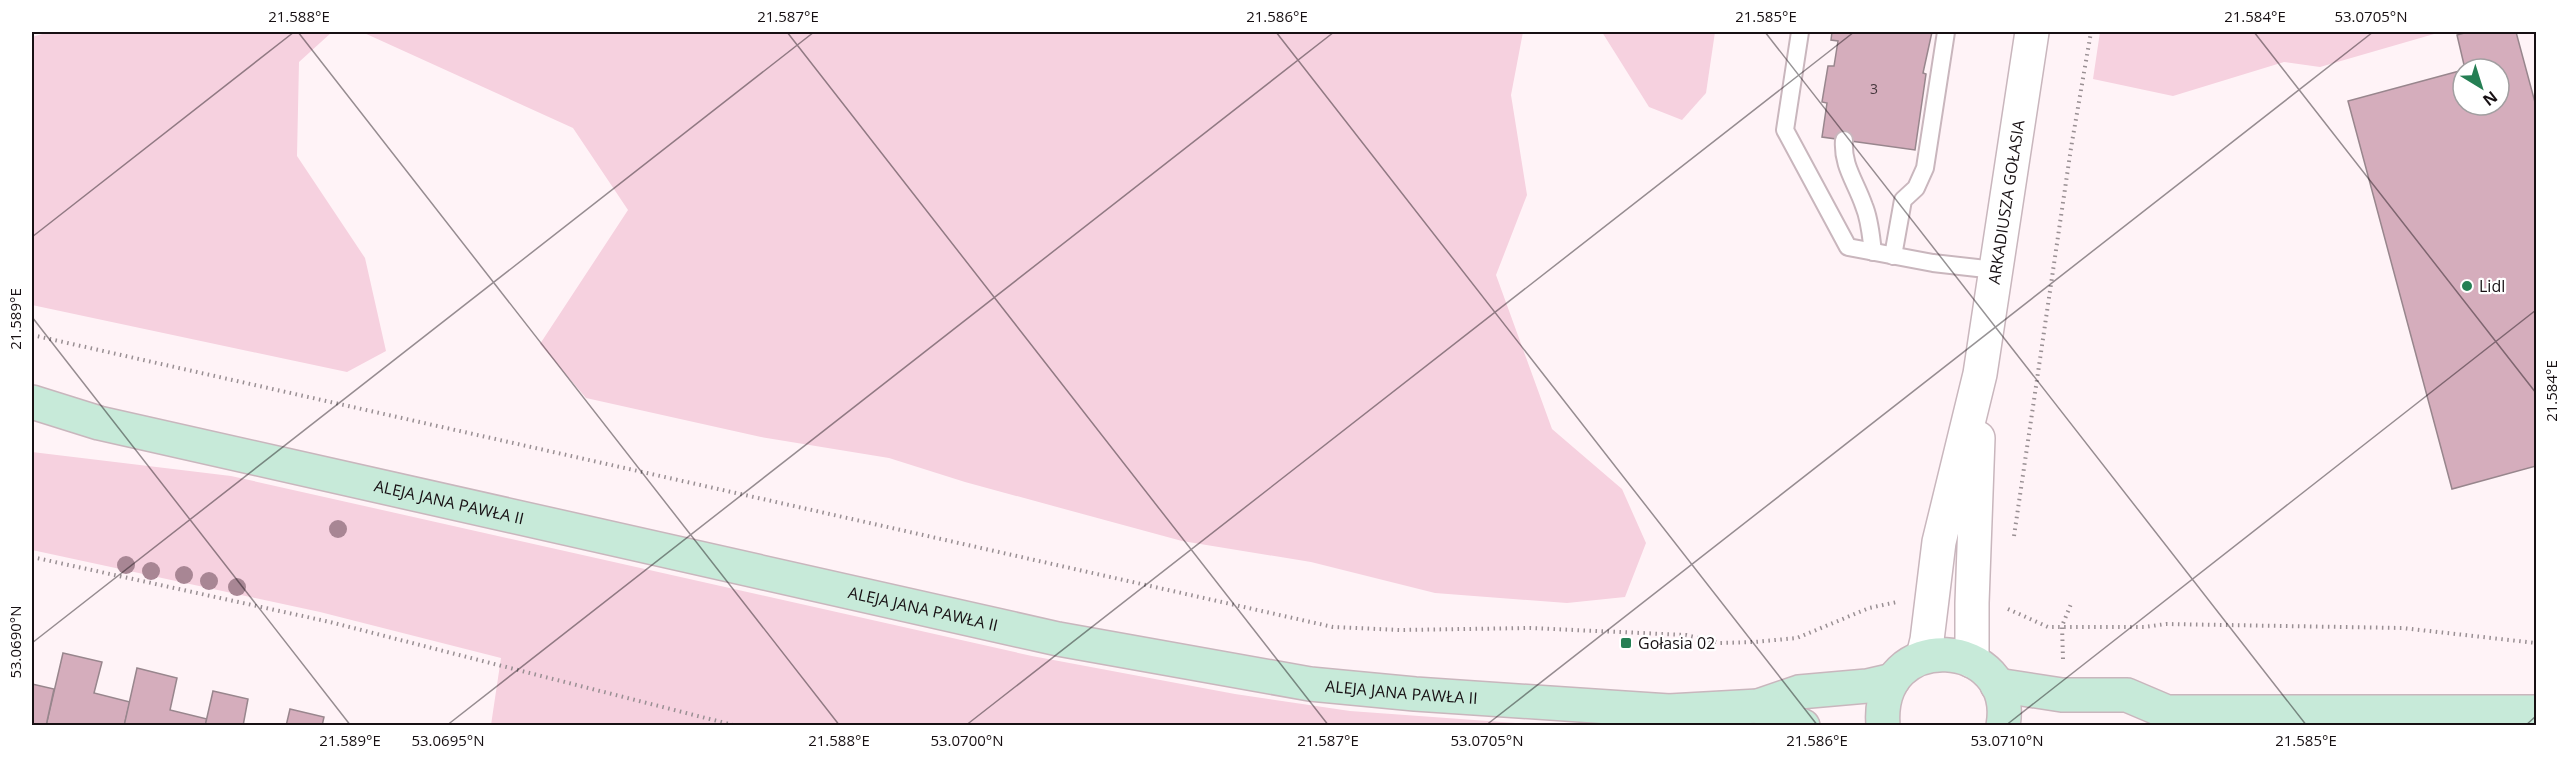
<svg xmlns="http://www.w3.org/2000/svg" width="2568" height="757" font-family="'Open Sans',sans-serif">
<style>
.green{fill:#f6d1df}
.building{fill:#d5adbc;stroke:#98868d;stroke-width:1.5}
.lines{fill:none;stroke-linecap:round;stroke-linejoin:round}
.lane-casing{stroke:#c9b6bd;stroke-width:20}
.street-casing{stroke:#c9b6bd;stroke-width:36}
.secondary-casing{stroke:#c9b6bd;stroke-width:36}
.path{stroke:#998f93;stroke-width:4;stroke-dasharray:1.5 4.5;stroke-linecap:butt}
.lane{stroke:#fff;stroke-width:16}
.street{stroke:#fff;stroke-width:33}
.secondary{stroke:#c7ead9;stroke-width:33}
.tree{fill:#a88694}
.ticks{fill:none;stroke:#171013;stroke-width:1.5;stroke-opacity:0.45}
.poi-dot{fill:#257f54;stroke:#fff;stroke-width:2}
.labels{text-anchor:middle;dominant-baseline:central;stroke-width:4.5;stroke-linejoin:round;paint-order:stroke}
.number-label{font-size:14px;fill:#46373d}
.street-label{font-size:16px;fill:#171013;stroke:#fff}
.poi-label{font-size:16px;fill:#171013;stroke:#fff;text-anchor:start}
.neatline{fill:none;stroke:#171013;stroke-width:2}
.ticks-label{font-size:15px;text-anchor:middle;fill:#171013}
</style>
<rect width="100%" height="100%" fill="#fff3f7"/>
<g class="green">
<polygon points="49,32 332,32 299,62 297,156 365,258 386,351 347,372 32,305 32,37"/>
<polygon points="362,32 1523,32 1511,95 1527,195 1496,275 1552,429 1622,489 1646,543 1625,597 1567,603 1435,593 1311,562 1182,541 965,482 889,458 761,437 586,398 540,344 628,210 573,128"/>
<polygon points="1602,32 1715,32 1706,93 1682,120 1649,107"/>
<polygon points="2100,32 2441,32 2320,67 2284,62 2173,96 2093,79"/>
<polygon points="32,452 231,476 1032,656 1235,694 1350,711 1542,725 491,725 501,658 320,612 32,550"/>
</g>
<g class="building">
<polygon points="1832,32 1932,32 1923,73 1926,74 1915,150 1822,137 1827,103 1822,102 1828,66 1834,66 1838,41 1831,40"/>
<polygon points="2468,32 2516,32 2536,106 2536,466 2452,489 2348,101 2463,70 2463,105 2499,105 2499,69 2465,69 2457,35"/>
<polygon points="63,653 102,662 94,693 130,702 124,726 46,726"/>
<polygon points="137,668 177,678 170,710 207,719 205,726 124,726"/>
<polygon points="32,684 54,689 46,726 32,726"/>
<polygon points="213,691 248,699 243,726 205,726"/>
<polygon points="290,709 324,717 322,726 286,726"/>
</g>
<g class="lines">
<defs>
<g id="lane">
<polyline points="1800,32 1785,130 1848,247 1933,263 1995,270"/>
<path d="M1844 140C1842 166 1856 182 1864 206 1870 220 1871 237 1873 252"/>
<polyline points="1893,256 1903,200 1916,188 1925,168 1946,32"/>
</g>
<g id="street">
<path id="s1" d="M1923 656 1927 640 1939 542 1980 374 2032 32"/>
<polyline points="1972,661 1972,603 1978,438"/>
</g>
<g id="secondary">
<path id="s2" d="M32 402 99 423 1058 639 1310 684 1415 694 1669 711 1758 706 1799 692 1867 686 1893 680"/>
<polyline points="1997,685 2062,695 2127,695 2167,712 2536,712"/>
<polyline points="1758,706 1803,726"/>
<path d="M1883 726C1875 625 2019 637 2003 726"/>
</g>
</defs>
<use href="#lane" class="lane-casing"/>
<use href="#street" class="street-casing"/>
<use href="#secondary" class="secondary-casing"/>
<g class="path">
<polyline points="32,335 1333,627 1400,630 1530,628 1686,635 1720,643 1754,642 1797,638 1869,608 1897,602"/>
<polyline points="2014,536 2071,148 2091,32"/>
<polyline points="32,557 330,622 737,726"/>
<polyline points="2008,609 2048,627 2144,627 2166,624 2402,628 2536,643"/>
<polyline points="2063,659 2062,626 2071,604"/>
</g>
<use href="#lane" class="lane"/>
<use href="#street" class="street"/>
<use href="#secondary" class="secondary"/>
</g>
<g class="tree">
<circle cx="338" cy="529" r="9"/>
<circle cx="126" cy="565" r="9"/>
<circle cx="151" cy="571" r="9"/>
<circle cx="184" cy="575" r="9"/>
<circle cx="209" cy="581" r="9"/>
<circle cx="237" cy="587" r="9"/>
</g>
<path class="ticks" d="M298 32 840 726M787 32 1329 726M1276 32 1818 726M1765 32 2307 726M2254 32 2536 393M32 237 294 32M32 317 351 726M32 643 814 32M446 726 1334 32M965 726 1854 32M1485 726 2373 32M2005 726 2536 310M2525 726 2536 716"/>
<g class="poi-dot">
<circle cx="2467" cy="286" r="6"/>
<rect x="1620" y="637" width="12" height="12" rx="3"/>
</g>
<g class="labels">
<g class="number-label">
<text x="1874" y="88">3</text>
</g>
<g class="street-label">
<text stroke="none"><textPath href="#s1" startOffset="462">ARKADIUSZA GOŁASIA</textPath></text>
<text stroke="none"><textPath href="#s2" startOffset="429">ALEJA JANA PAWŁA II</textPath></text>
<text stroke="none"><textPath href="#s2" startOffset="915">ALEJA JANA PAWŁA II</textPath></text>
<text stroke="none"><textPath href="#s2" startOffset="1401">ALEJA JANA PAWŁA II</textPath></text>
</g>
<g class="poi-label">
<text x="2479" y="286">Lidl</text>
<text x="1638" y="643">Gołasia 02</text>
</g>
</g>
<rect width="2568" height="757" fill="none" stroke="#ffffff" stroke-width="66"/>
<g transform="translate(2481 87) rotate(142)"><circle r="28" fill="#ffffff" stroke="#a29fa1" stroke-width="1.5"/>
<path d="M0-4.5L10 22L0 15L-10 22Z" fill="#257f54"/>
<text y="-9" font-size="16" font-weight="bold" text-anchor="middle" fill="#171013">N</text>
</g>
<rect x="33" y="33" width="2502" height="691" class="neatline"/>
<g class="ticks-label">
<text x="299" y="22">21.588°E</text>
<text x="788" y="22">21.587°E</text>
<text x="1277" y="22">21.586°E</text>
<text x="1766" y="22">21.585°E</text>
<text x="2255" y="22">21.584°E</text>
<text x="2371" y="22">53.0705°N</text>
<text transform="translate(16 319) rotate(-90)" y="5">21.589°E</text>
<text transform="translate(2552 391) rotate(-90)" y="5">21.584°E</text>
<text transform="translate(16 642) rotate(-90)" y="5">53.0690°N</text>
<text x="350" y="746">21.589°E</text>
<text x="448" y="746">53.0695°N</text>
<text x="839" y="746">21.588°E</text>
<text x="967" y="746">53.0700°N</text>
<text x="1328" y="746">21.587°E</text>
<text x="1487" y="746">53.0705°N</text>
<text x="1817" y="746">21.586°E</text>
<text x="2007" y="746">53.0710°N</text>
<text x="2306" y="746">21.585°E</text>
</g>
</svg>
